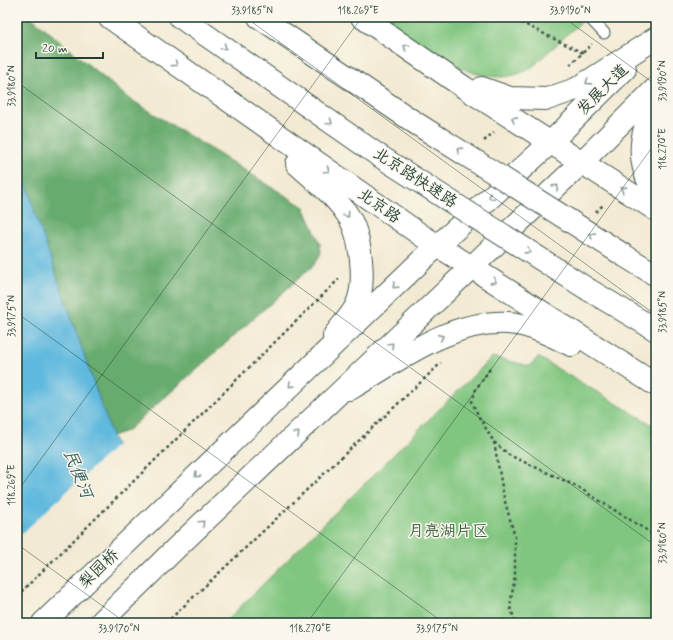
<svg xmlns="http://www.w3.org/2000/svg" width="673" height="640" font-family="Mynerve,'LXGW WenKai TC',sans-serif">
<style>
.green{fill:#81c680;stroke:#50825a}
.forest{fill:#68ab6e;stroke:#447451}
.water{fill:#60b9de;stroke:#407b89}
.pier{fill:#f3ead3}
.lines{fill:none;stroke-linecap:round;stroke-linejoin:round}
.service-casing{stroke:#3f574c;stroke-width:13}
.primary-casing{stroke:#3f574c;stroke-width:24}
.trunk-casing{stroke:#3f574c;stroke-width:24}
.path{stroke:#3f574c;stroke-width:2.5;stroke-dasharray:3 3;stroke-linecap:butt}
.service{stroke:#fff;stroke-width:11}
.primary{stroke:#fff;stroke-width:22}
.trunk{stroke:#fff;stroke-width:22}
.trunk-bridge-casing{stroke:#3f574c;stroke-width:24;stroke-linecap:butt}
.trunk-bridge{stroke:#fff;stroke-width:22}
.oneway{stroke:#8f9e9a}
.ticks{fill:none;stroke:#1f3d34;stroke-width:1;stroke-opacity:0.45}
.labels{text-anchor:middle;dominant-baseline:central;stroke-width:3;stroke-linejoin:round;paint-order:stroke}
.street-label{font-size:16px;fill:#1f3d34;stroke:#fbf7ec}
.park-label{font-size:16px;fill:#385f47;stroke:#fbf7ec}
.water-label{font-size:17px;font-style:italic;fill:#2f5c5e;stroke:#fbf7ec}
.neatline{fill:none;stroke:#1f3d34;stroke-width:1.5}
.ticks-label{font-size:10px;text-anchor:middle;fill:#1f3d34}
</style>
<rect width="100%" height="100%" fill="#fbf7ec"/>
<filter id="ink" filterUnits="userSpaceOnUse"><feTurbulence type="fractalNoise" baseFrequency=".025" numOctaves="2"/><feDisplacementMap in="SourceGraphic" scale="8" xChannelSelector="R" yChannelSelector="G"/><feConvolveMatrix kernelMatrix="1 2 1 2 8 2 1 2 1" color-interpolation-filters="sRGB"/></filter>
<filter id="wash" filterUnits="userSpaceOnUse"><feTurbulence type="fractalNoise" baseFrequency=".012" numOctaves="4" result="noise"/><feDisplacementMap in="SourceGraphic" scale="16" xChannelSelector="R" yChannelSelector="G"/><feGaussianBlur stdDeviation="0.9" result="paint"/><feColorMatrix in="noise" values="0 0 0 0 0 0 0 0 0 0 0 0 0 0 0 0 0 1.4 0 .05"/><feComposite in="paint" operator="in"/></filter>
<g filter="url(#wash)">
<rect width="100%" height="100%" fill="#f3ead3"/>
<g class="green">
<path d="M383 17H577L581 22C569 33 557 44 545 55 540 59 535 66 529 69 481 97 420 44 383 17Z"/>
<polygon points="492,357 530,366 538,357 656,427 656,623 224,623"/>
</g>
<polygon class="forest" points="17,17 31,17 127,97 304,207 320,243 321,253 315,264 127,431 112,436 34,210 17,147"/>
<polygon class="water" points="17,147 34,210 112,436 197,623 17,611"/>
<polygon class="pier" points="118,444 199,623 22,623 17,615 17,538"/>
</g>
<g filter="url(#ink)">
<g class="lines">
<defs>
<polyline id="service" points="589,17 604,33"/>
<g id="primary">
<polyline points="109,17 421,235 656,385"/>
<polyline points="362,17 465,88 656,210"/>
<polyline points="482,88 510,98 547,99 576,89 656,38"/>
<path d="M656 105C637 135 637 165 656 196"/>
<polyline points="550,143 625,69"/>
<polyline points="581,163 656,88"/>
<path d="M297 164C314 179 334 195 347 214 361 233 367 285 356 306 351 316 341 326 334 336"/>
<path d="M350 389C398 361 449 320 508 323 529 324 553 336 571 345"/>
</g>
<g id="trunk">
<polyline points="180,17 378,155"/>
<polyline points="259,17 414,122"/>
<polyline points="625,256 656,275"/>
<polyline points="589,290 656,330"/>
<polyline points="43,623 422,260 550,143"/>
<polyline points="100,623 174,550 581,163"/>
</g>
</defs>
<use href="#service" class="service-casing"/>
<use href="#primary" class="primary-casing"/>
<use href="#trunk" class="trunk-casing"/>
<g class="path">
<polyline points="510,17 583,53"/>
<polyline points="570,65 592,44"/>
<polyline points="484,141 494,132"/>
<polyline points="596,212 604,204"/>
<polyline points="490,369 476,389 472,402 479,417 494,442 509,455 576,486 656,536"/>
<polyline points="494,442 504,498 515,537 515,575 510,607 516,623"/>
<polyline points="17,596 339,279"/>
<polyline points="166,623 441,363"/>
</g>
<use href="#service" class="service"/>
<use href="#primary" class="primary"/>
<use href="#trunk" class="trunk"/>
<defs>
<g id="trunk-bridge">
<polyline points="414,122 625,256"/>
<polyline points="378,155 589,290"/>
</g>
</defs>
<use href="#trunk-bridge" class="trunk-bridge-casing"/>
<use href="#trunk-bridge" class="trunk-bridge"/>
</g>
<defs><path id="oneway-chevron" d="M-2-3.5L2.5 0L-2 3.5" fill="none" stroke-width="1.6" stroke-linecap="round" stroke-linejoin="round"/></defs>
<g class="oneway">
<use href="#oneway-chevron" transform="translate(224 47) rotate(35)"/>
<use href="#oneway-chevron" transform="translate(406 47) rotate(-145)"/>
<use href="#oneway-chevron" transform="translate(175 64) rotate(36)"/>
<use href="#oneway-chevron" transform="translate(588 82) rotate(147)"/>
<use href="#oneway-chevron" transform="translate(514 119) rotate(-148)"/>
<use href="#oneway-chevron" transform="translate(330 122) rotate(35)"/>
<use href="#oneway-chevron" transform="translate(459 150) rotate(-148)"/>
<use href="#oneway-chevron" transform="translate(327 170) rotate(35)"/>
<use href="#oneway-chevron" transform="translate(556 187) rotate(-44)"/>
<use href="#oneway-chevron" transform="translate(623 189) rotate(-147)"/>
<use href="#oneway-chevron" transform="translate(491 197) rotate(137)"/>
<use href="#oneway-chevron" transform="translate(347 215) rotate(56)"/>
<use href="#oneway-chevron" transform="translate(592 235) rotate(-148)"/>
<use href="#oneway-chevron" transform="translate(528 251) rotate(33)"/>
<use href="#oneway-chevron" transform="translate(494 281) rotate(33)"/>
<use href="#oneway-chevron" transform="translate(395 286) rotate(136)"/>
<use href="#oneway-chevron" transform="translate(441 337) rotate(-24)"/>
<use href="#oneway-chevron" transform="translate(391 345) rotate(-43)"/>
<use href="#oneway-chevron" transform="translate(291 385) rotate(136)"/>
<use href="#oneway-chevron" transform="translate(297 434) rotate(-43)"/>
<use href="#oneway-chevron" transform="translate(197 475) rotate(136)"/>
<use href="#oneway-chevron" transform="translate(202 523) rotate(-43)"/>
</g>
</g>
<path class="ticks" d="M245 17 656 315M563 17 656 85M17 82 656 546M17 313 444 623M17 492 362 17M17 544 126 623M307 623 656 142"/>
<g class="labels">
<g class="street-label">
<text transform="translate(603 90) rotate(-45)">发展大道</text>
<text transform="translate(415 178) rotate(33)">北京路快速路</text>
<text transform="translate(379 206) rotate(35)">北京路</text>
<text transform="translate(99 569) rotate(-44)">梨园桥</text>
</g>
<g class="park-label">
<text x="448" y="531">月亮湖片区</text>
</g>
<g class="water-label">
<text transform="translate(78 474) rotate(68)">民便河</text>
</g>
</g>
<rect width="673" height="640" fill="none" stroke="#fbf7ec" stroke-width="44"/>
<path d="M36 52v6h67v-6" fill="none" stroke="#1f3d34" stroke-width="2"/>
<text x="42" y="52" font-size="12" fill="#1f3d34" stroke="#fbf7ec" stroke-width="3" paint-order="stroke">20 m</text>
<rect x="22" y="22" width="629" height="596" class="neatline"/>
<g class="ticks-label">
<text x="252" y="14">33.9185°N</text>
<text x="358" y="14">118.269°E</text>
<text x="570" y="14">33.9190°N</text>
<text transform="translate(662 81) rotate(-90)" y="4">33.9190°N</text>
<text transform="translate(11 86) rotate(-90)" y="4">33.9180°N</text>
<text transform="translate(662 149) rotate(-90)" y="4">118.270°E</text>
<text transform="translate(662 312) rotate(-90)" y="4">33.9185°N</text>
<text transform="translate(11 316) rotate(-90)" y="4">33.9175°N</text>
<text transform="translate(11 485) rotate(-90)" y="4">118.269°E</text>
<text transform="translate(662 543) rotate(-90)" y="4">33.9180°N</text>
<text x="119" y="632">33.9170°N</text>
<text x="310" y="632">118.270°E</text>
<text x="437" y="632">33.9175°N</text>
</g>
</svg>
